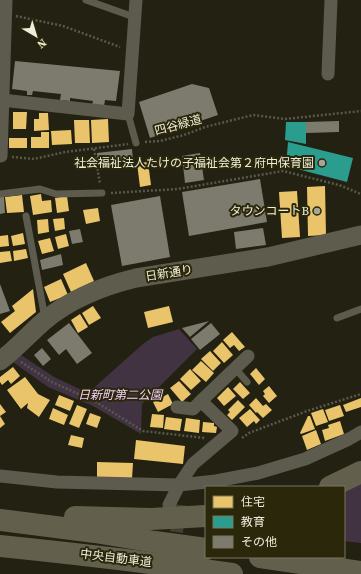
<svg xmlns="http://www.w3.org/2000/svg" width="361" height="574" font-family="'Source Serif 4','Noto Sans JP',serif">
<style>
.green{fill:#423343}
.homes{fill:#e9c46a}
.schools{fill:#2a9d8f}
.building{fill:#7d7b6d}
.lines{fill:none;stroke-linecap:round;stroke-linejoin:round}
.street-tunnel{stroke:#41402f;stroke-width:13;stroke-dasharray:13 6;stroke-linecap:butt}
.path{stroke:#59584c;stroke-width:2.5;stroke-dasharray:2 2;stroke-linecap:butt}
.lane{stroke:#5c5b4d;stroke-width:7}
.street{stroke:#5c5b4d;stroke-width:13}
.secondary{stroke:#5e5c4c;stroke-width:19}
.highway{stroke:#62604d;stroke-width:22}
.poi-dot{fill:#a7a695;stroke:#2a270a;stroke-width:1.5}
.labels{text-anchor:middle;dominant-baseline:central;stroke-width:4;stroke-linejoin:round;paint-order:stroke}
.street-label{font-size:12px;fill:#eeeddc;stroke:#2a270a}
.poi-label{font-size:12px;fill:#eeeddc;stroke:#2a270a;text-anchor:end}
.park-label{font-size:12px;font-style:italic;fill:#f4d2fb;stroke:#2a270a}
</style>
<rect width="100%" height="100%" fill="#232111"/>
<g class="green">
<polygon points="179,329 197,349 142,404 141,434 93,406 48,387 13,362 21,355 54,377 88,393 143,344 153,337"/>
<polygon points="361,480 361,543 344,541 344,488"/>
</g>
<g class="homes">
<polygon points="13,112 27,112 26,129 13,129"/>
<polygon points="39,113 48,113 49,130 34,131 34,119 39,119"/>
<polygon points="108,119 109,142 92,143 91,120"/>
<polygon points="74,120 89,120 90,143 75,143"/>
<polygon points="71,130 72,144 52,145 51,131"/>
<polygon points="41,132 49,132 49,148 31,148 31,137 41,137"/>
<rect x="9" y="138" width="18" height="10"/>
<polygon points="148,162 151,185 140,187 137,163"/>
<polygon points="325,186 326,235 308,236 307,187"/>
<polygon points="297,191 300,237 282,238 279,192"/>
<polygon points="41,194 42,201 51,200 52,212 33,215 30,196"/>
<polygon points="22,195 24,212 7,213 5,197"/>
<polygon points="67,196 69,211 57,213 55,198"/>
<polygon points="98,208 100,221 86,224 83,210"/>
<polygon points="64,218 65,229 55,231 53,219"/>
<polygon points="48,219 49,232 38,234 37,220"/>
<polygon points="23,233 25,244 13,246 11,236"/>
<polygon points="66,234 69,246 58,249 55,237"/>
<polygon points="8,235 9,246 0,247 0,236"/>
<polygon points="50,238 54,251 42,254 38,241"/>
<polygon points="26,249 28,258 14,261 13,251"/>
<polygon points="10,251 12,261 0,263 0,252"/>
<polygon points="86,263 94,281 71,292 63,274"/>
<polygon points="61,279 68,295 50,302 44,287"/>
<polygon points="33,289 36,312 10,333 1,322 15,311 12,306"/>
<polygon points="93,306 101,318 89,325 82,313"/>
<polygon points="169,306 173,322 148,328 144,312"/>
<polygon points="80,314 88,327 78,333 71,320"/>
<polygon points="232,332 245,347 239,351 234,345 230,348 223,340"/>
<polygon points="222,342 233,355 224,363 213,351"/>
<polygon points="210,351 221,363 213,371 201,359"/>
<polygon points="201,361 214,373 206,382 192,370"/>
<polygon points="13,367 20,376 11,384 8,380 2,385 0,382 0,377"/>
<polygon points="256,368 265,379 259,385 250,374"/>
<polygon points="190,369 201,381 191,390 180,379"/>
<polygon points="25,377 38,394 50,400 39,417 27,408 28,403 21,409 7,390"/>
<polygon points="179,381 191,394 182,402 170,388"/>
<polygon points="240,382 250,393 243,399 233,389"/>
<polygon points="269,386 277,396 269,403 263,396 265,394 263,391"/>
<polygon points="228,387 236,396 224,406 217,398"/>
<polygon points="168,394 173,404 158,412 153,402"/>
<polygon points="59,395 74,401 70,411 55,405"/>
<polygon points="256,398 263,406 266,404 272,410 263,418 257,412 256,413 249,405"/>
<polygon points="361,398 361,407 346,412 343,405"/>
<polygon points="238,400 245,407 232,420 227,415 230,412 228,410"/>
<polygon points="0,404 6,412 0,416"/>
<polygon points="77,405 87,409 79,428 69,424"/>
<polygon points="340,405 344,416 329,421 325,410"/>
<polygon points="53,408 68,415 64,425 49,419"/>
<polygon points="250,409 260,420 256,424 254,421 247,427 239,418"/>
<polygon points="323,409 328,422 316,426 311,413"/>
<polygon points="90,413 101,417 97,428 86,424"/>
<polygon points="152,414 164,415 163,428 150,427"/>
<polygon points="0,416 5,424 0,428"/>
<polygon points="308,416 310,416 315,429 301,434 300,433"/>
<polygon points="166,417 182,419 180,431 164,429"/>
<polygon points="186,418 200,420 199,433 184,431"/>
<polygon points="340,421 344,434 325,441 322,430 329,428 328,425"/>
<polygon points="203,422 214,423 214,426 217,427 216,433 202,432"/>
<polygon points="316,430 321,444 307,450 302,436"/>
<polygon points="71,435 84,438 82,448 68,445"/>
<polygon points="136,440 185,446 183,464 134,459"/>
<polygon points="97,462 133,463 132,479 97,477"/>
</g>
<g class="schools">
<polygon points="286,122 306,122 306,144 285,140"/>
<polygon points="288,142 353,158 347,182 286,166"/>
</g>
<g class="building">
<polygon points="15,61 120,71 116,101 105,100 104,106 92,105 93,101 70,98 70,101 60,100 61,94 33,91 32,95 27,95 27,91 12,89"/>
<polygon points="192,84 209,88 218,115 150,138 139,102"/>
<polygon points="339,121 339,132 306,133 306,122"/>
<polygon points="132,149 133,160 98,165 97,153"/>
<polygon points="200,153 204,180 185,183 182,156"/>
<polygon points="260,179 267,222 189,236 182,192"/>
<polygon points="160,196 170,257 122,266 111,205"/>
<polygon points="0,197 4,197 5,213 0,214"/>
<polygon points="263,228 266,245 236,249 234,232"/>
<polygon points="80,229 83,242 72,244 69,231"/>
<polygon points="61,254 63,265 42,270 40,260"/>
<polygon points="0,284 10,311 0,314"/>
<polygon points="209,321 190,337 182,328"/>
<polygon points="69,323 92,353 77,364 66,349 59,355 47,340"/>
<polygon points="211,323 220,334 200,350 191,339"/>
<polygon points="42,348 51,359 43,366 34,355"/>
</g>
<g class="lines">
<polyline class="street-tunnel" points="174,551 180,505"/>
<g class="path">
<polyline points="16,16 63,26 120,47"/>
<polyline points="145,142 160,141 184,135 205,127 253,115 285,119 361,111"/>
<polyline points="94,149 100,184"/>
<polyline points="12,157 34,159 65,152 128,144"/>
<polyline points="111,193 178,189 283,171 339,185 361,194"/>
<polyline points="21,362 52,382 96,402 143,431 205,438"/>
<polyline points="242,438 249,433 307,411 361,394"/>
</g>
<g class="lane">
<polyline points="86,0 134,17"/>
<polyline points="128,114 136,143"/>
<polyline points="0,194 40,189 56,194 102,193"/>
<polyline points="26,216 45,318"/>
<polyline points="337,318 361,309"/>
<polyline points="235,368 247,382"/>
</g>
<g class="street">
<polyline points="328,74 331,0"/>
<polyline points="2,100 128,114 136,0"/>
<polyline points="1,156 6,0"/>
<polyline points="177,407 193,409 201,401"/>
<polyline points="0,476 57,482 179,485 216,481 258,473 305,459 349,439 361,432"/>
<polyline points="169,505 179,485 193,464 232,431 201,401 248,356"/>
</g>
<path class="secondary" d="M0 361C16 349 29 334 44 321 70 299 103 286 136 278L268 257 361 235"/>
<g class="highway">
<polyline points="330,487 361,472"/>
<polyline points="75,517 151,519 206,516"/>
<polyline points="0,520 95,532 155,542 206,549"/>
<path d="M0 546C78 554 155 563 232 574"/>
<polyline points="260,557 361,572"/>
</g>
</g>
<g class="poi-dot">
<circle cx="322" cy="163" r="4"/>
<circle cx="317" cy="211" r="4"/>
</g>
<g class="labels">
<g class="street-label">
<text transform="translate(178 125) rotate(-15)">四谷緑道</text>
<text transform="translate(169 273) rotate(-9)">日新通り</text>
<text transform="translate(116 558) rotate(7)">中央自動車道</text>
</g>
<g class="poi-label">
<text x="314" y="163">社会福祉法人たけの子福祉会第２府中保育園</text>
<text x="309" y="211">タウンコートB</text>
</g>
<g class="park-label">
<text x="120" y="395">日新町第二公園</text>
</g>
</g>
<rect x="205" y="486" width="140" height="72" fill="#2a270a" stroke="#78765e"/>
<rect x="213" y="496" width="20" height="12" fill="#e9c46a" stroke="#78765e"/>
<text x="241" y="506" font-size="12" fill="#eeeddc">住宅</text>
<rect x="213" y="516" width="20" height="12" fill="#2a9d8f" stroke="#78765e"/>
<text x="241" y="526" font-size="12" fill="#eeeddc">教育</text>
<rect x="213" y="536" width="20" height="12" fill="#7d7b6d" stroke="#78765e"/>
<text x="241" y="546" font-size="12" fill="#eeeddc">その他</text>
<g transform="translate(36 36) rotate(142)" stroke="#2a270a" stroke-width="3" paint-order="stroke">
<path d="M0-3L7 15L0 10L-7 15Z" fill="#eeeddc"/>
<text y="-6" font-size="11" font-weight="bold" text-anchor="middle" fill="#eeeddc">N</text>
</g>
</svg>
